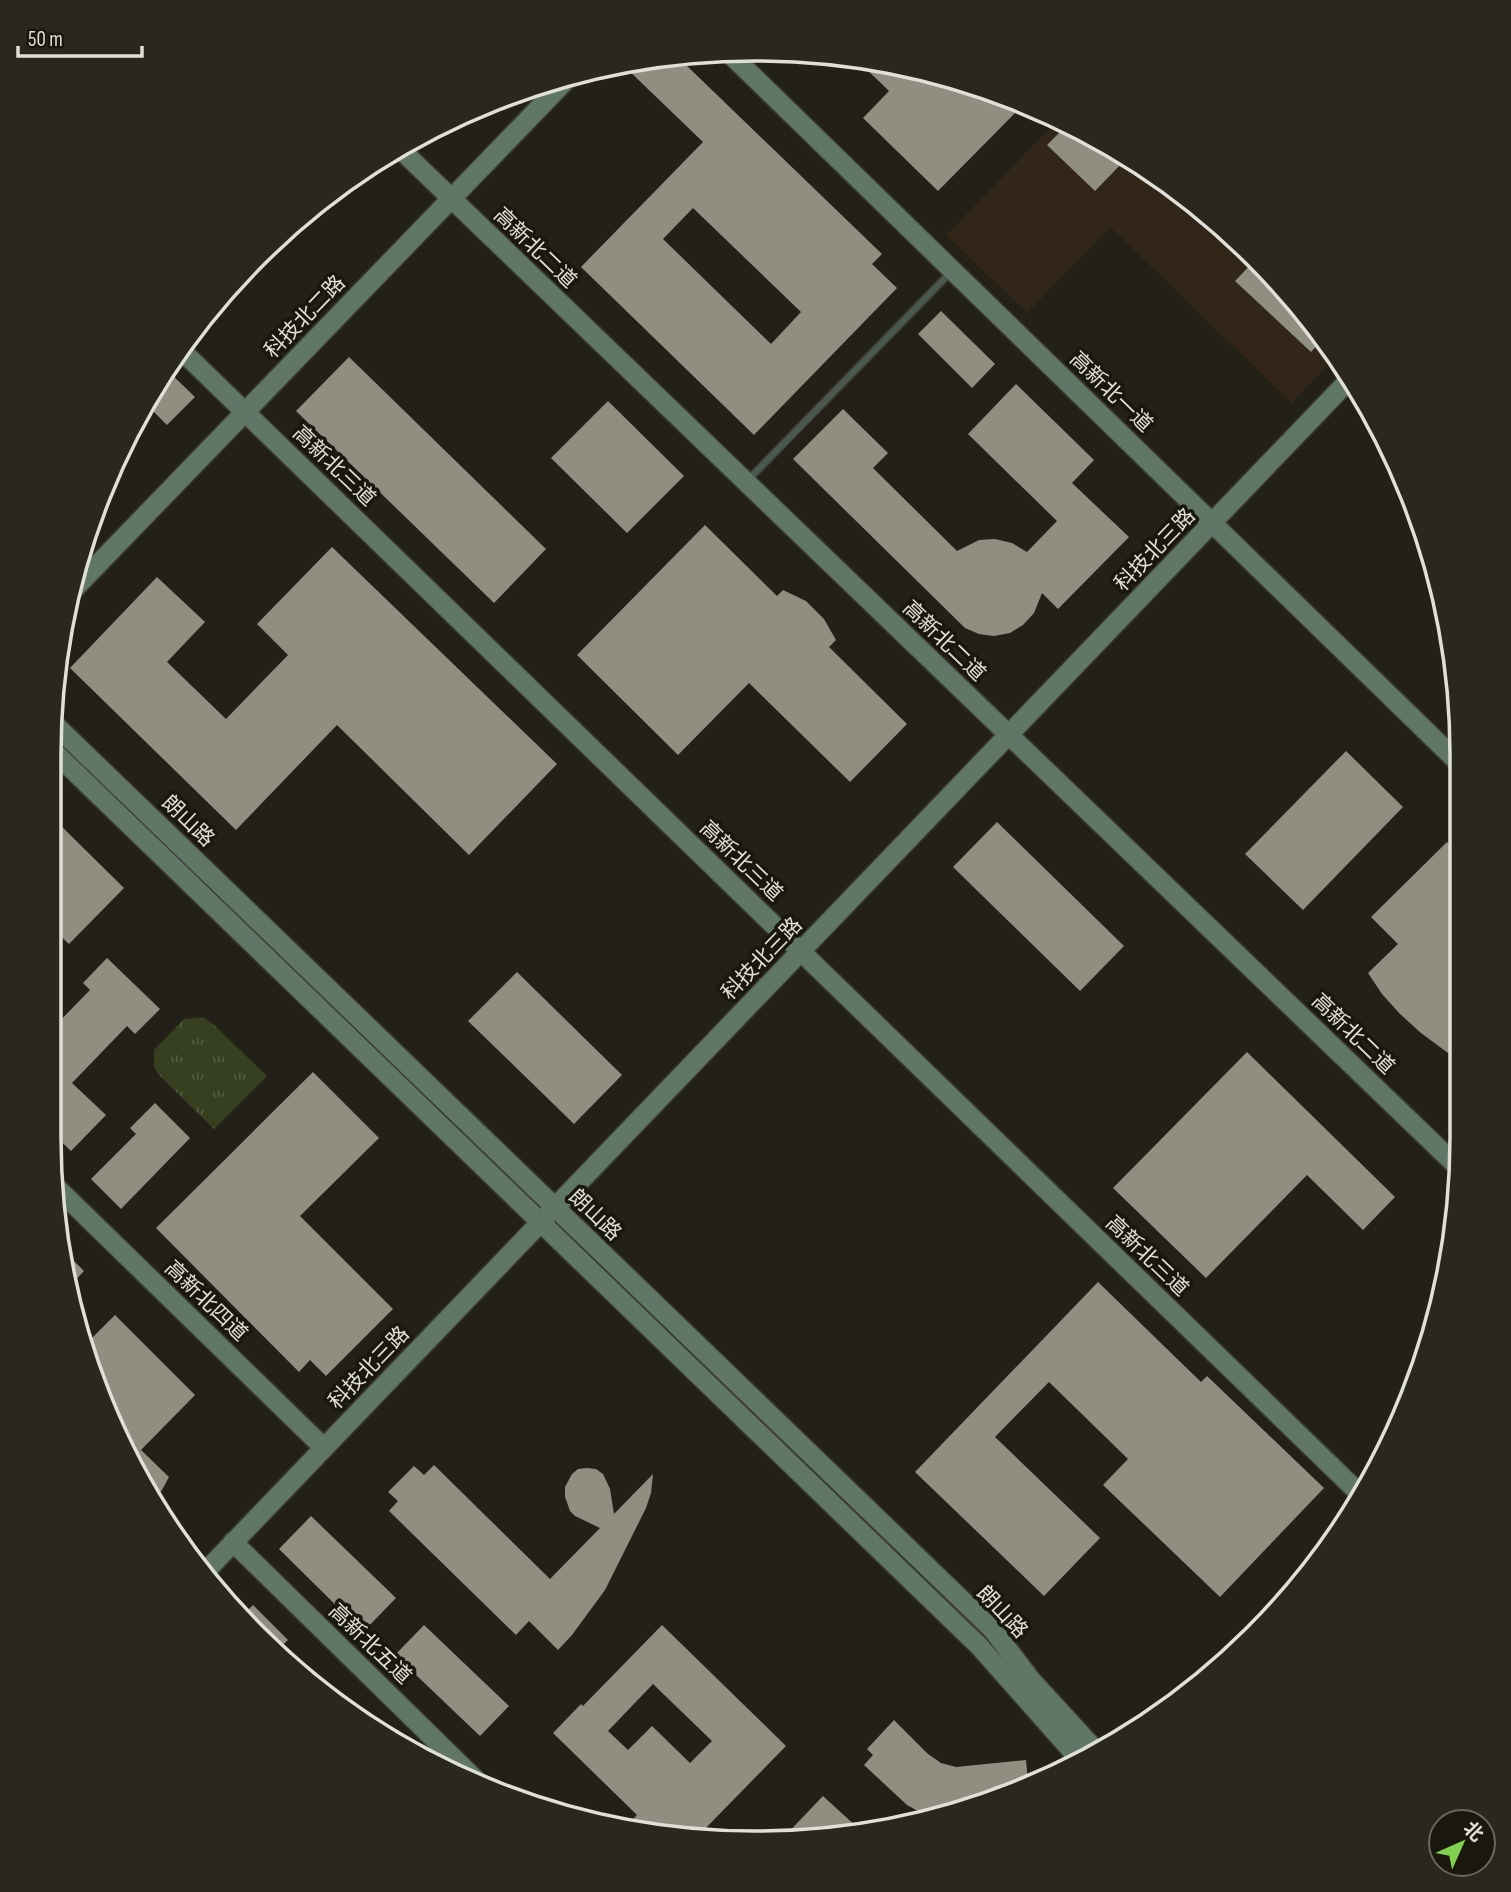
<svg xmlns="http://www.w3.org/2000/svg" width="1511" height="1892" font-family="'Sofia Sans Condensed','Noto Sans SC',sans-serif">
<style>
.commercial{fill:#312617}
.grass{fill:url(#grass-tufts)}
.building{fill:#908e81;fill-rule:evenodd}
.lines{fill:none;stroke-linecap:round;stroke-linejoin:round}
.lane-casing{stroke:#3d3c32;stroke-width:9}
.secondary-casing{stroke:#3d3c32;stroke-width:22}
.lane{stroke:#4a584f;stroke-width:6}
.secondary{stroke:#607768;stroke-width:19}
.labels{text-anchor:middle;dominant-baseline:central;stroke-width:7;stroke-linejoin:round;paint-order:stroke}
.street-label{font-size:21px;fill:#e0dfd8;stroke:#1a180e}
.rim{fill:none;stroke:#e0dfd8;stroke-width:3.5}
</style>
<defs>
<pattern id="grass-tufts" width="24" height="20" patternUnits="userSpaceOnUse" patternTransform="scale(1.75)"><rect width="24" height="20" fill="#364020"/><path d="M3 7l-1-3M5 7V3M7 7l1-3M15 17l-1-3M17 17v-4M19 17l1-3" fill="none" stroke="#535b40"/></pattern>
</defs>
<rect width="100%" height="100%" fill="#232117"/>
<polygon class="commercial" points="1059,119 1068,122 1186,195 1287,290 1335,357 1292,403 1110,227 1027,313 946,235"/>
<polygon class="grass" points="203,1017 213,1024 267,1076 214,1129 159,1075 154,1067 154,1050 184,1019"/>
<g class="building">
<polygon points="857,60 939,73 1023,105 938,191 863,118 889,91"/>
<path d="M685 64 882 254 872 264 897 288 754 435 581 267 703 142 624 66ZM693 208 801 312 771 344 663 239Z"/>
<polygon points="1069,123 1127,158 1095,191 1047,145"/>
<polygon points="1255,260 1287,290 1322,340 1311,352 1235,281"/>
<polygon points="941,311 995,364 972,388 918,334"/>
<polygon points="349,357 546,549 494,603 296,411"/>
<polygon points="167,370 195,397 167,425 144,402"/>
<polygon points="1016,384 1094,460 1072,483 1129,537 1058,609 1042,593 1034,613 1023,625 1010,633 994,636 979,634 965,628 793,459 843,409 888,453 873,468 957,551 979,540 995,539 1012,543 1027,552 1057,521 968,434"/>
<polygon points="608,401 684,476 627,533 551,458"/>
<polygon points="705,525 777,596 783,590 806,601 824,619 836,640 829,647 907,724 850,782 749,683 678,755 577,655"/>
<polygon points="332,547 557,764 469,855 337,725 236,830 70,668 157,577 205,622 167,662 226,719 288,655 257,624"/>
<polygon points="1346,751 1403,807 1303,910 1245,854"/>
<polygon points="50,815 124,888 69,944 50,926 50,870 58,862 50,854"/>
<polygon points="997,822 1124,946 1080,991 953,867"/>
<polygon points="1447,842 1461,856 1462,1058 1452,1048 1448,1053 1421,1033 1400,1014 1382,994 1368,973 1398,944 1371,917"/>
<polygon points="107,958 160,1009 135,1034 127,1026 72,1083 106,1115 71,1151 49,1130 49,1032 90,990 83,983"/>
<polygon points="517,972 622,1075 574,1124 468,1021"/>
<polygon points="1247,1052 1395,1197 1363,1230 1307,1175 1206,1278 1113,1188"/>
<polygon points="313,1072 379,1138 300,1216 393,1309 326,1376 310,1360 299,1372 156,1228"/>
<polygon points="155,1103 190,1138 121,1209 91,1179 136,1134 130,1128"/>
<polygon points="64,1251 84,1271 69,1287 67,1276"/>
<polygon points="1098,1282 1201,1382 1207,1376 1324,1488 1220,1597 1103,1485 1128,1459 1049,1382 995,1437 1100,1538 1044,1596 915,1472"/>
<polygon points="115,1315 195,1395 141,1450 169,1477 162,1490 153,1502 143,1489 84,1346"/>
<polygon points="434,1465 550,1579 600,1528 575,1516 570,1511 565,1497 565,1487 572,1474 578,1469 587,1468 596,1469 603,1474 610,1489 614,1514 653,1474 651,1493 646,1508 605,1590 572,1635 558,1650 529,1621 516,1635 389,1511 398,1501 388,1492 414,1466 424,1475"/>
<polygon points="311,1516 396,1598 363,1632 279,1549"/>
<polygon points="253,1605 288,1640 276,1651 256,1636 241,1617"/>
<polygon points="424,1625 509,1706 480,1736 395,1655"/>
<path d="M662 1625 786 1746 698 1836 626 1826 637 1815 553 1733 581 1704 583 1706ZM653 1684 712 1741 690 1763 652 1726 628 1750 608 1731Z"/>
<polygon points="894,1720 928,1754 941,1763 956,1767 1026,1760 1028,1782 1020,1785 1002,1787 1003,1792 941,1818 925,1815 907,1805 864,1765 873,1755 867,1749"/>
<polygon points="823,1796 859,1829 781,1840"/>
</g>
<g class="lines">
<defs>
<polyline id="lane" points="747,481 950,273"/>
<g id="secondary">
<polyline points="729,53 1461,765"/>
<polyline points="398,147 1459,1168"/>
<polyline points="181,350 1359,1493"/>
<polyline points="75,588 569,77"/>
<polyline points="50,720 993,1630 1031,1680 1098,1753"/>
<polyline points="50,748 979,1646 1080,1760"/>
<polyline points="56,1187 324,1448"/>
<polyline points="233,1542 475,1779"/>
<polyline points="206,1571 1350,379"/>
</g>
</defs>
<use href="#lane" class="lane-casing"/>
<use href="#secondary" class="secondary-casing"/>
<use href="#lane" class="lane"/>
<use href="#secondary" class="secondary"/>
</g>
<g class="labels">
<g class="street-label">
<text transform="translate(535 248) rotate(44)">高新北二道</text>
<text transform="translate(305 317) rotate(-46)">科技北二路</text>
<text transform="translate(1111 392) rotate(44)">高新北一道</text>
<text transform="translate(334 466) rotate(44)">高新北三道</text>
<text transform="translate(1155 550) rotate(-46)">科技北三路</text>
<text transform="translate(944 641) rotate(44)">高新北二道</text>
<text transform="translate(188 821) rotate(44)">朗山路</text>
<text transform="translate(741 861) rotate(44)">高新北三道</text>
<text transform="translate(762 959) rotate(-46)">科技北三路</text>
<text transform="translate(1353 1034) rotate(44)">高新北二道</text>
<text transform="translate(595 1215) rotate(44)">朗山路</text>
<text transform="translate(1147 1256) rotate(44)">高新北三道</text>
<text transform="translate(206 1301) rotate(44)">高新北四道</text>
<text transform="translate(369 1368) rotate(-46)">科技北三路</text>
<text transform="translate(1002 1612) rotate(47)">朗山路</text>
<text transform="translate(370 1644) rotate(44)">高新北五道</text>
</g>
</g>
<path d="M0 0H1511V1892H0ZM755 61H756A694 694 0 0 1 1450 755V1137A694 694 0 0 1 756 1831H755A694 694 0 0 1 61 1137V755A694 694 0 0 1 755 61Z" fill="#2a281e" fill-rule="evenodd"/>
<path class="rim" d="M755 61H756A694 694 0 0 1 1450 755V1137A694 694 0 0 1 756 1831H755A694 694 0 0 1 61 1137V755A694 694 0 0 1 755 61Z"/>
<g transform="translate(1462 1843) rotate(45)"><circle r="33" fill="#1a180e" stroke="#69685f" stroke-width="2"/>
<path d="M0-5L12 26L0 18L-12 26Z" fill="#82d04f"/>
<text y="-10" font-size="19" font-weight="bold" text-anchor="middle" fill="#e0dfd8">北</text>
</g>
<path d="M18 46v10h124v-10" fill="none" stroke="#e0dfd8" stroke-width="3.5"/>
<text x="28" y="46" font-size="21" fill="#e0dfd8" stroke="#1a180e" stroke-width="5" paint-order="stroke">50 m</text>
</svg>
